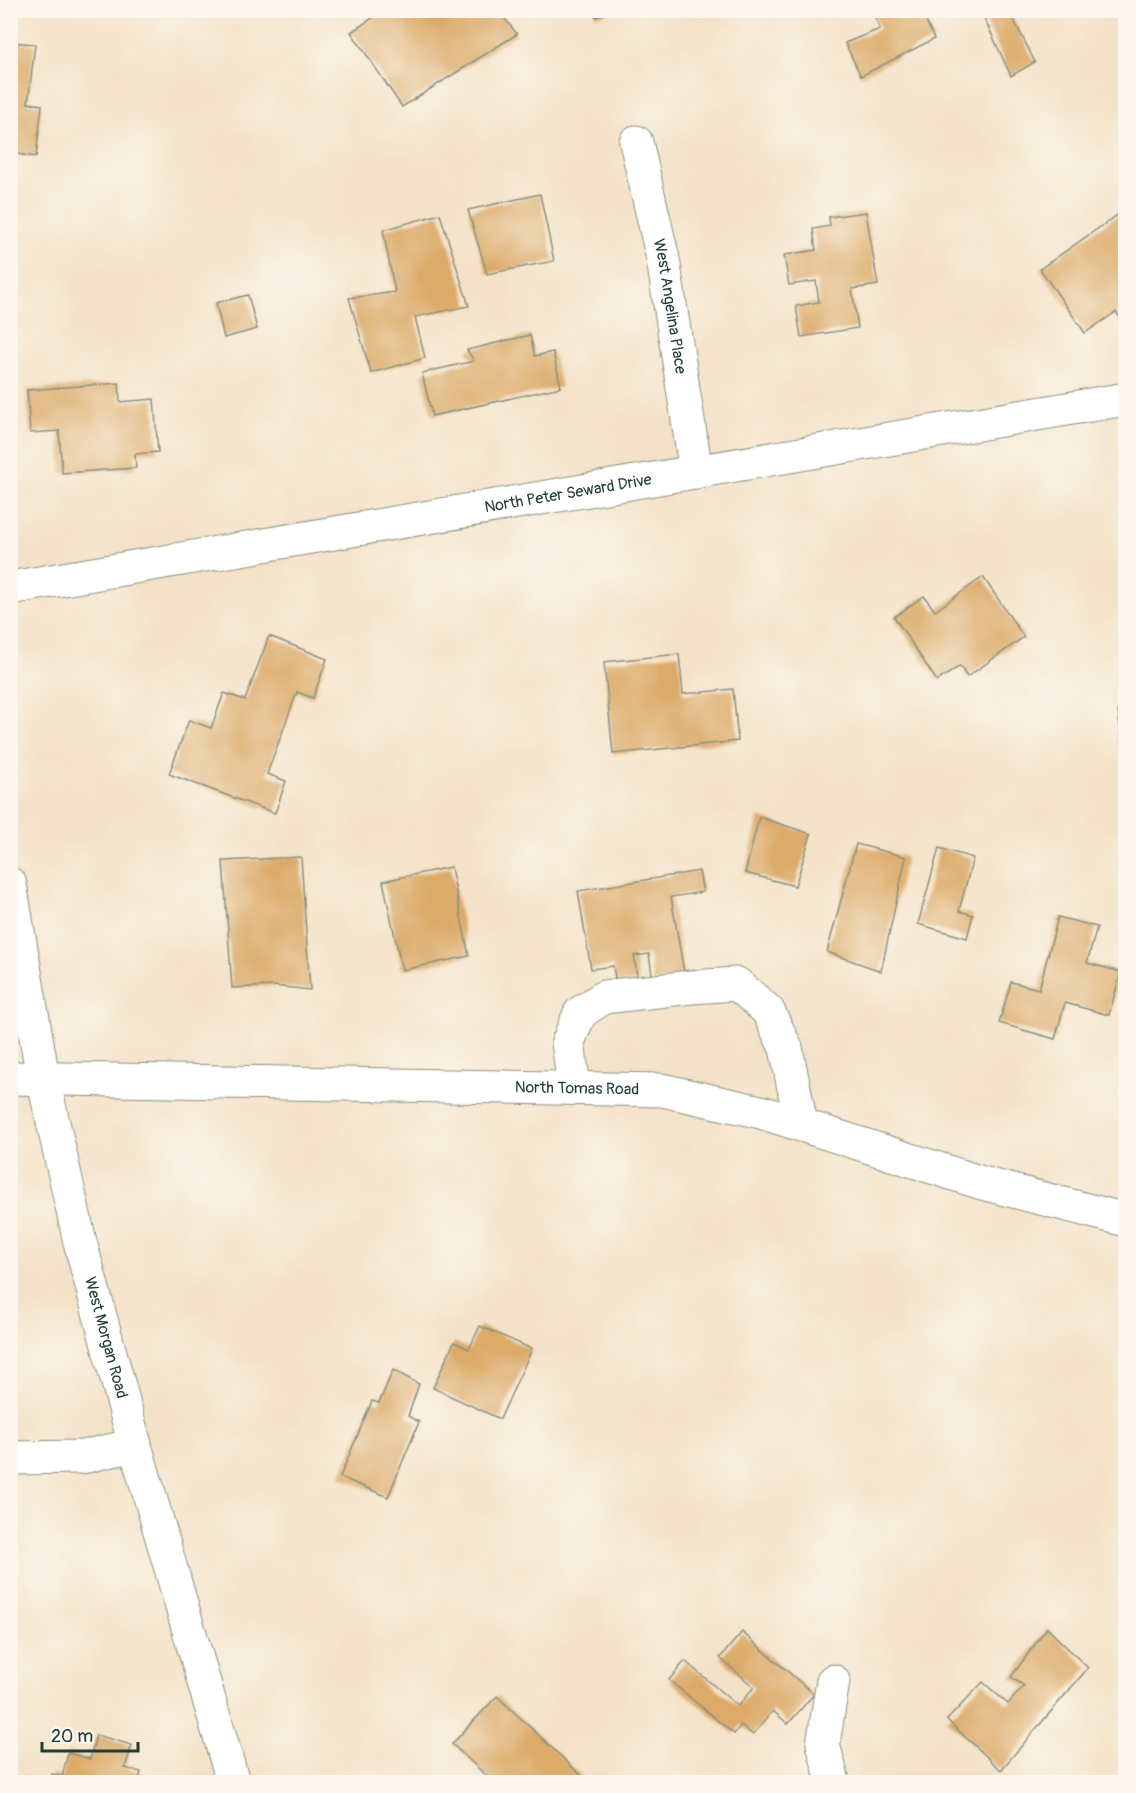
<svg xmlns="http://www.w3.org/2000/svg" width="1136" height="1793" font-family="Pangolin,sans-serif">
<style>
.building{fill:#dcaa69}
.lines{fill:none;stroke-linecap:round;stroke-linejoin:round}
.minor-casing{stroke:#8a907e;stroke-width:35}
.minor{stroke:#fff;stroke-width:33}
.labels{text-anchor:middle;dominant-baseline:central;stroke-width:4.5;stroke-linejoin:round;paint-order:stroke}
.street-label{font-size:16px;fill:#1f3d34;stroke:#fbf7ec}
</style>
<rect width="100%" height="100%" fill="#fbf7ec"/>
<filter id="ink" filterUnits="userSpaceOnUse"><feTurbulence type="fractalNoise" baseFrequency=".0167" numOctaves="2"/><feDisplacementMap in="SourceGraphic" scale="12" xChannelSelector="R" yChannelSelector="G"/><feConvolveMatrix kernelMatrix="1 2 1 2 8 2 1 2 1" color-interpolation-filters="sRGB"/></filter>
<filter id="wash" filterUnits="userSpaceOnUse"><feTurbulence type="fractalNoise" baseFrequency=".008" numOctaves="4" result="noise"/><feDisplacementMap in="SourceGraphic" scale="24" xChannelSelector="R" yChannelSelector="G"/><feGaussianBlur stdDeviation="1.35" result="paint"/><feColorMatrix in="noise" values="0 0 0 0 0 0 0 0 0 0 0 0 0 0 0 0 0 1.4 0 .05"/><feComposite in="paint" operator="in"/></filter>
<g filter="url(#wash)">
<rect width="100%" height="100%" fill="#f4e2c8"/>
<g id="blocks">
<g class="building">
<polygon points="385,10 461,10 463,13 466,10 498,10 517,34 402,107 351,32"/>
<polygon points="594,10 612,10 612,11 596,17"/>
<polygon points="872,10 921,10 934,39 861,76 845,43 880,29"/>
<polygon points="988,10 1009,10 1035,62 1011,76 982,13"/>
<polygon points="10,42 35,44 28,103 42,105 36,157 10,153"/>
<polygon points="540,194 554,261 487,274 468,210"/>
<polygon points="1126,209 1126,316 1121,319 1116,312 1085,333 1040,269"/>
<polygon points="866,212 878,285 852,289 858,328 801,337 796,306 819,302 816,281 789,285 784,255 816,250 813,229 830,226 829,217"/>
<polygon points="440,214 469,306 415,317 425,358 371,373 349,298 395,292 383,230"/>
<polygon points="248,295 257,329 224,338 216,303"/>
<polygon points="530,335 535,356 553,352 561,387 432,416 422,373 474,361 467,350"/>
<polygon points="119,383 120,402 154,399 158,452 135,454 136,468 62,473 59,431 30,433 27,390"/>
<polygon points="983,577 1024,637 967,677 960,666 937,681 894,617 924,596 935,611"/>
<polygon points="269,636 327,659 313,698 297,692 267,774 286,781 275,813 169,774 189,720 211,728 224,693 245,700"/>
<polygon points="679,654 683,694 733,689 738,741 613,754 604,662"/>
<polygon points="1126,710 1126,758 1124,758 1118,711"/>
<polygon points="759,817 811,834 795,886 745,873"/>
<polygon points="856,844 906,857 881,971 827,952"/>
<polygon points="939,848 973,858 959,911 973,915 967,938 918,924"/>
<polygon points="301,857 310,990 274,986 232,988 223,861"/>
<polygon points="451,867 469,956 402,970 383,881"/>
<polygon points="699,871 703,892 671,897 685,978 653,982 649,954 634,956 638,981 616,984 613,966 591,969 578,891"/>
<polygon points="1058,917 1097,927 1087,963 1121,972 1109,1015 1065,1003 1055,1039 999,1023 1011,982 1039,989"/>
<polygon points="480,1326 532,1349 500,1419 433,1388 454,1342 469,1349"/>
<polygon points="393,1370 419,1384 408,1416 419,1422 388,1497 340,1477 372,1401 379,1403"/>
<polygon points="1047,1628 1088,1668 1001,1770 947,1720 983,1682 1008,1704 1024,1686 1011,1677"/>
<polygon points="742,1632 814,1694 788,1724 773,1711 753,1735 741,1725 734,1734 669,1680 685,1661 738,1706 754,1687 720,1658"/>
<polygon points="497,1696 586,1780 584,1782 493,1782 452,1744"/>
<polygon points="96,1735 132,1745 125,1768 141,1772 138,1782 50,1782 52,1774 62,1777 68,1753 90,1759"/>
</g>
</g>
</g>
<g filter="url(#ink)">
<use href="#blocks" fill-opacity="0" stroke="#8a907e" stroke-width="1.5"/>
<g class="lines">
<defs>
<g id="minor">
<path id="s1" d="M636 142 663 259 696 472"/>
<path id="s2" d="M10 588 1126 399"/>
<path id="s3" d="M10 884 43 1078 80 1242 135 1445 233 1782"/>
<path id="s4" d="M10 1078 662 1090 761 1112 982 1183 1126 1220"/>
<polyline points="574,1087 568,1042 580,1013 604,997 691,987 737,984 768,1011 786,1048 801,1124"/>
<polyline points="10,1458 82,1457 135,1445"/>
<polyline points="833,1681 823,1744 833,1782"/>
</g>
</defs>
<use href="#minor" class="minor-casing"/>
<use href="#minor" class="minor"/>
</g>
</g>
<g class="labels">
<g class="street-label">
<text stroke="none"><textPath href="#s1" startOffset="168">West Angelina Place</textPath></text>
<text stroke="none"><textPath href="#s2" startOffset="566">North Peter Seward Drive</textPath></text>
<text stroke="none"><textPath href="#s4" startOffset="567">North Tomas Road</textPath></text>
<text stroke="none"><textPath href="#s3" startOffset="464">West Morgan Road</textPath></text>
</g>
</g>
<rect width="1136" height="1793" fill="none" stroke="#fbf7ec" stroke-width="36"/>
<path d="M42 1742v9h96v-9" fill="none" stroke="#1f3d34" stroke-width="3"/>
<text x="51" y="1742" font-size="18" fill="#1f3d34" stroke="#fbf7ec" stroke-width="4.5" paint-order="stroke">20 m</text>
</svg>
